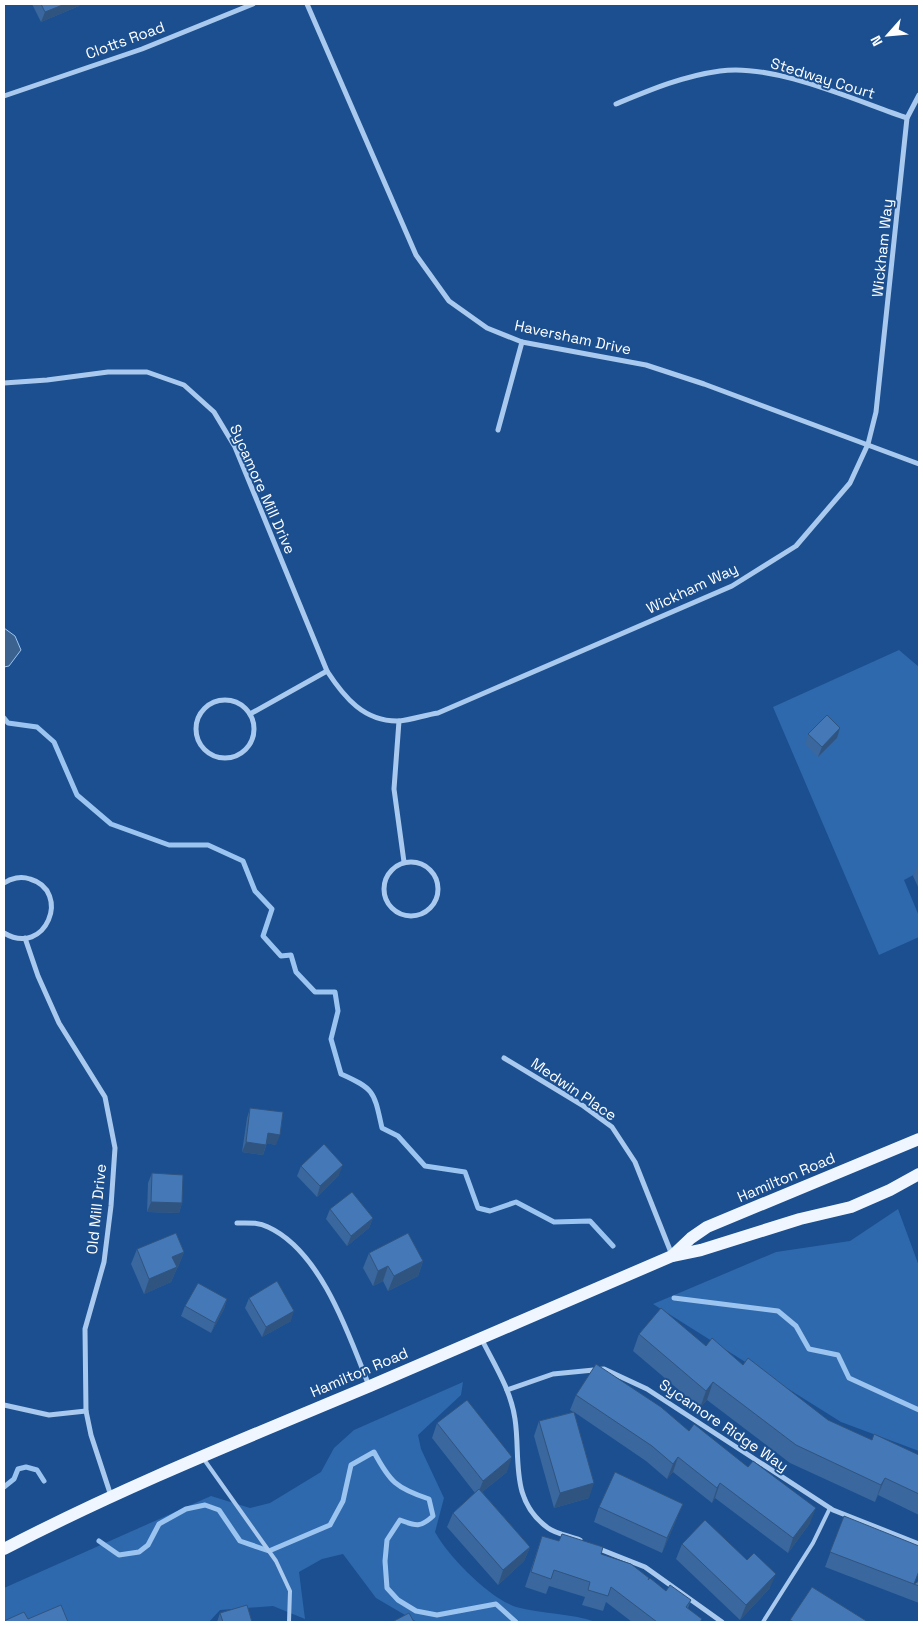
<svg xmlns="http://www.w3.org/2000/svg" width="923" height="1626" font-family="'Space Grotesk',sans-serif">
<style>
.green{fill:#2e69ad}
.water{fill:#3c6290;stroke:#9cc4f0}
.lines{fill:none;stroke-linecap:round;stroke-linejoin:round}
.stream{stroke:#9cc4f0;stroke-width:5}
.lane{stroke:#a9c9ee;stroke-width:4}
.street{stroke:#a9c9ee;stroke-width:5}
.primary{stroke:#f0f6ff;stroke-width:12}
.wall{fill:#3a679d}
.shaded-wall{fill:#305480}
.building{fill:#4478b7;stroke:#305480}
.labels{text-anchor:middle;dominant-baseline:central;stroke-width:4;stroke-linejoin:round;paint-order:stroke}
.street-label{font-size:15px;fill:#fff;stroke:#1b4f8f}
</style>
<rect width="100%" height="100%" fill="#1b4f8f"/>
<g class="green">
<polygon points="899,650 919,667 919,872 904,880 919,916 919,937 879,955 773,707"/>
<polygon points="898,1209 919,1266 919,1451 841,1422 653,1304 776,1252 850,1241"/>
<path d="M463 1382 461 1395 418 1435 421 1449 444 1498 435 1532C448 1556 489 1598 516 1607 542 1614 570 1613 596 1622H417L376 1598 343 1554 322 1559 299 1572 305 1619 273 1606 220 1610 209 1622H62L58 1615 4 1622V1588L211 1496 250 1508 270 1503 321 1472 334 1448 354 1430Z"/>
</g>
<polygon class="water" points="4,628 15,636 21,650 9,666 4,667"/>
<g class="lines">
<g class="stream">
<path d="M4 718 8 723 37 727 54 742 77 795 111 824 169 845H208L243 861 255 891 272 909 263 936 281 956 291 955 296 972 315 992H335L338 1011 331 1039 341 1074C375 1089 374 1092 382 1128L398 1136 425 1166 465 1172 478 1208 490 1211 516 1202 554 1222 590 1221 613 1246"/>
<polyline points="674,1298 778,1311 796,1326 809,1349 838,1355 849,1378 919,1410"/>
<polyline points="4,1487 14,1479 18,1469 26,1467 37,1470 44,1481"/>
<path d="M99 1541 119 1555 139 1552 148 1545 159 1524 186 1509 205 1505 219 1510 240 1541 269 1551 330 1525 343 1501 351 1465 374 1452C390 1482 396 1488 429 1499L433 1516C420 1528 416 1526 400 1520L387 1540 385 1561 387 1588 398 1600 416 1611 437 1615 496 1604 516 1622"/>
</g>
<g class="lane">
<polyline points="203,1458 276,1561 290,1591 289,1622"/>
<polyline points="763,1622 813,1543 830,1508"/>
</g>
<g class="street">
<polyline points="307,4 416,255 449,301 487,328 522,342 646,365 704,384 919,464"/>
<polyline points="4,96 142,49 253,4"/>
<path d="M616 104C650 90 683 76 720 71 774 63 856 101 907 118"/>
<path d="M4 383 47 380 108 372H147L184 385 214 412 235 447 327 671C344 697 364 722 399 721 411 720 425 715 438 713L732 586 796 546 850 483 868 444 876 412 907 118 919 95"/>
<polyline points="498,430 522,342"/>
<circle cx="225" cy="729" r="29"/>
<polyline points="250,714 327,671"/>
<polyline points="399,721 394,789 404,862"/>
<circle cx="411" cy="889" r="27"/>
<path d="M4 883C11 878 21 876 30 879 72 891 46 958 4 933"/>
<polyline points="25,938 38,976 59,1023 105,1097 115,1148 111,1206 104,1262 85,1329 86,1411 91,1435 111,1496"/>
<polyline points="504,1058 582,1105 612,1127 635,1162 672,1255"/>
<path d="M237 1223C248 1223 258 1222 268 1227 321 1251 349 1335 369 1386"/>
<path d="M481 1338C494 1364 511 1390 515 1419 521 1458 509 1500 548 1528 556 1534 570 1536 580 1540"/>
<polyline points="507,1390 553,1374 604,1369 647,1389 833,1510 919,1544"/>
<polyline points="4,1405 49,1415 86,1411"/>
<polyline points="597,1548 645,1567 722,1622"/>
</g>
<g class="primary">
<polyline points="672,1256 691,1238 707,1227 919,1139"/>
<path d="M4 1549C123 1487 246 1438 370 1386 471 1343 571 1299 672 1256L701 1250 800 1219 851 1207 890 1190 919 1174"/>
</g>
</g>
<g class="wall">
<polygon points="32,4 80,4 79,6 41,22"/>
<polygon points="808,734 837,738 818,757 805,744"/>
<polygon points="919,861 919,889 913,876"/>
<polygon points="250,1108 276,1145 267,1143 263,1155 242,1152 247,1118"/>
<polygon points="301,1166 339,1175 317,1197 297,1176"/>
<polygon points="152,1173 182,1203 179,1213 147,1212 148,1183"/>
<polygon points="330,1209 373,1218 369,1228 347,1246 326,1219"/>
<polygon points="137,1249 184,1252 178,1267 177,1268 171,1282 144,1294 131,1264"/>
<polygon points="369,1253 423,1261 418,1276 388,1291 383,1281 373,1286 363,1268"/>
<polygon points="249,1298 291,1321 262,1337 245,1308"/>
<polygon points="227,1299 224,1309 211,1333 181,1316 185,1306"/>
<polygon points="639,1334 706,1346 743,1365 828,1420 872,1440 919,1455 919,1515 878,1495 875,1502 790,1463 707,1400 700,1408 633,1351"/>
<polygon points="576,1395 689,1431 810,1523 788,1553 715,1498 712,1503 673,1472 667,1479 646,1461 574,1412 589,1498 554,1508 534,1436 539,1421 573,1412 570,1410"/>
<polygon points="437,1423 507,1472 482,1492 530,1547 524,1561 498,1585 447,1527 453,1513 475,1493 432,1438"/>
<polygon points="599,1507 677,1518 662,1553 594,1522"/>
<polygon points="844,1516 915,1584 919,1581 919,1603 825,1567"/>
<polygon points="562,1534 601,1554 666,1591 691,1600 688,1608 701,1622 632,1622 606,1602 603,1611 582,1605 585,1597 549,1586 546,1594 525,1587 542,1536 559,1541"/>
<polygon points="682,1544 770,1588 740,1620 676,1559"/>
<polygon points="220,1613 252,1622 217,1622"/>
</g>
<g class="shaded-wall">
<polygon points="65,4 80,4 79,6 41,22 45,12"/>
<polygon points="840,728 837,738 818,757 822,747"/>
<polygon points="268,1133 280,1135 276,1145 264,1143"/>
<polygon points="246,1142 266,1145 263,1155 242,1152"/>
<polygon points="343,1165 339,1175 317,1197 320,1186"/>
<polygon points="151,1202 182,1203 179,1213 147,1212"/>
<polygon points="373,1218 369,1228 347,1246 351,1236"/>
<polygon points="184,1252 178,1267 177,1268 171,1282 144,1294 149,1279 172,1257"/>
<polygon points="423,1261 418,1276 388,1291 394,1276"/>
<polygon points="388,1266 383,1281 373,1286 378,1271"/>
<polygon points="227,1299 224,1309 211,1333 215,1323"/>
<polygon points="294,1311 291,1321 262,1337 266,1327"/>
<polygon points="713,1382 707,1400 700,1408 706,1391"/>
<polygon points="512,1457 507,1472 477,1496 483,1481"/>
<polygon points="678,1457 673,1472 667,1479 673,1464"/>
<polygon points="885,1478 878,1495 875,1502 881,1485"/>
<polygon points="594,1483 589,1498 554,1508 560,1493"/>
<polygon points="720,1483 715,1498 712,1503 717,1488"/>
<polygon points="683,1504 662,1553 667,1538"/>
<polygon points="816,1508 810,1523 788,1553 793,1538"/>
<polygon points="530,1547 524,1561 498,1585 503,1570"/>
<polygon points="776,1574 770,1588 740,1620 746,1605"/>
</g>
<g class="building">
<polygon points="41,4 65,4 45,12"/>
<polygon points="827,715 840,728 822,747 808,734"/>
<polygon points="250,1108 283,1112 280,1135 268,1133 266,1145 246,1142"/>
<polygon points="324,1144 343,1165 320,1186 301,1166"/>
<polygon points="152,1173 183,1175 182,1203 151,1202"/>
<polygon points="352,1192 373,1218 351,1236 330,1209"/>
<polygon points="176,1233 184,1252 172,1257 177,1267 149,1279 137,1249"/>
<polygon points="408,1233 423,1261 394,1276 388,1266 378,1271 369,1253"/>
<polygon points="277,1281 294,1311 266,1327 249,1298"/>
<polygon points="198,1283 227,1299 215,1323 185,1306"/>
<polygon points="661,1308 706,1346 712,1338 743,1365 748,1358 828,1420 872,1440 874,1434 919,1455 919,1494 885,1478 881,1485 796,1445 713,1382 706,1391 639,1334"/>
<polygon points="596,1364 661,1407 689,1431 694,1424 748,1467 753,1461 816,1508 793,1538 720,1483 717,1488 678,1457 673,1464 652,1446 576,1395"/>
<polygon points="467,1400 512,1457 483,1481 437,1423"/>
<polygon points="574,1412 594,1483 560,1493 539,1421"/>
<polygon points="615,1472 683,1504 667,1538 599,1507"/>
<polygon points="479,1489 530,1547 503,1570 453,1513"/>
<polygon points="844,1516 919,1546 919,1571 914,1584 919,1581 919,1586 830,1552"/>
<polygon points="705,1520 747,1560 754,1553 776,1574 746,1605 682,1544"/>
<polygon points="562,1534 603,1547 601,1554 631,1564 649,1578 648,1580 650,1578 666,1591 670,1585 691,1600 686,1607 702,1619 700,1622 657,1622 611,1587 608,1596 588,1590 590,1582 554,1570 551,1579 531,1572 542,1536 559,1541"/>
<polygon points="812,1587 868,1622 794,1622 790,1620"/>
<polygon points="61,1605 68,1622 4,1622 4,1621 24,1612 28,1619"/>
<polygon points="247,1605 252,1622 223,1622 220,1613"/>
<polygon points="409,1613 414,1622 392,1622"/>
</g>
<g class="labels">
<g class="street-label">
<text transform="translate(125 40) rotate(-20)">Clotts Road</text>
<text transform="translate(823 78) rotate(17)">Stedway Court</text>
<text transform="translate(882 248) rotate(-84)">Wickham Way</text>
<text transform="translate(573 337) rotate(12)">Haversham Drive</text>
<text transform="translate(263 489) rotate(66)">Sycamore Mill Drive</text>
<text transform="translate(692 588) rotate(-25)">Wickham Way</text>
<text transform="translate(574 1089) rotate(34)">Medwin Place</text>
<text transform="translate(786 1177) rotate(-23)">Hamilton Road</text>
<text transform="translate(96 1209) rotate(-84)">Old Mill Drive</text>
<text transform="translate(359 1372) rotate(-23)">Hamilton Road</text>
<text transform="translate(724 1425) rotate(34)">Sycamore Ridge Way</text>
</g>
</g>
<rect width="923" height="1626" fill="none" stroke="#ffffff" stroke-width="10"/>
<g transform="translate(888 35) rotate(243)" stroke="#1b4f8f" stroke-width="4" paint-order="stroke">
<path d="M0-4L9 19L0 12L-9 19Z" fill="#ffffff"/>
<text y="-8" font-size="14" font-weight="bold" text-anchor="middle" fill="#ffffff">N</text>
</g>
</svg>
